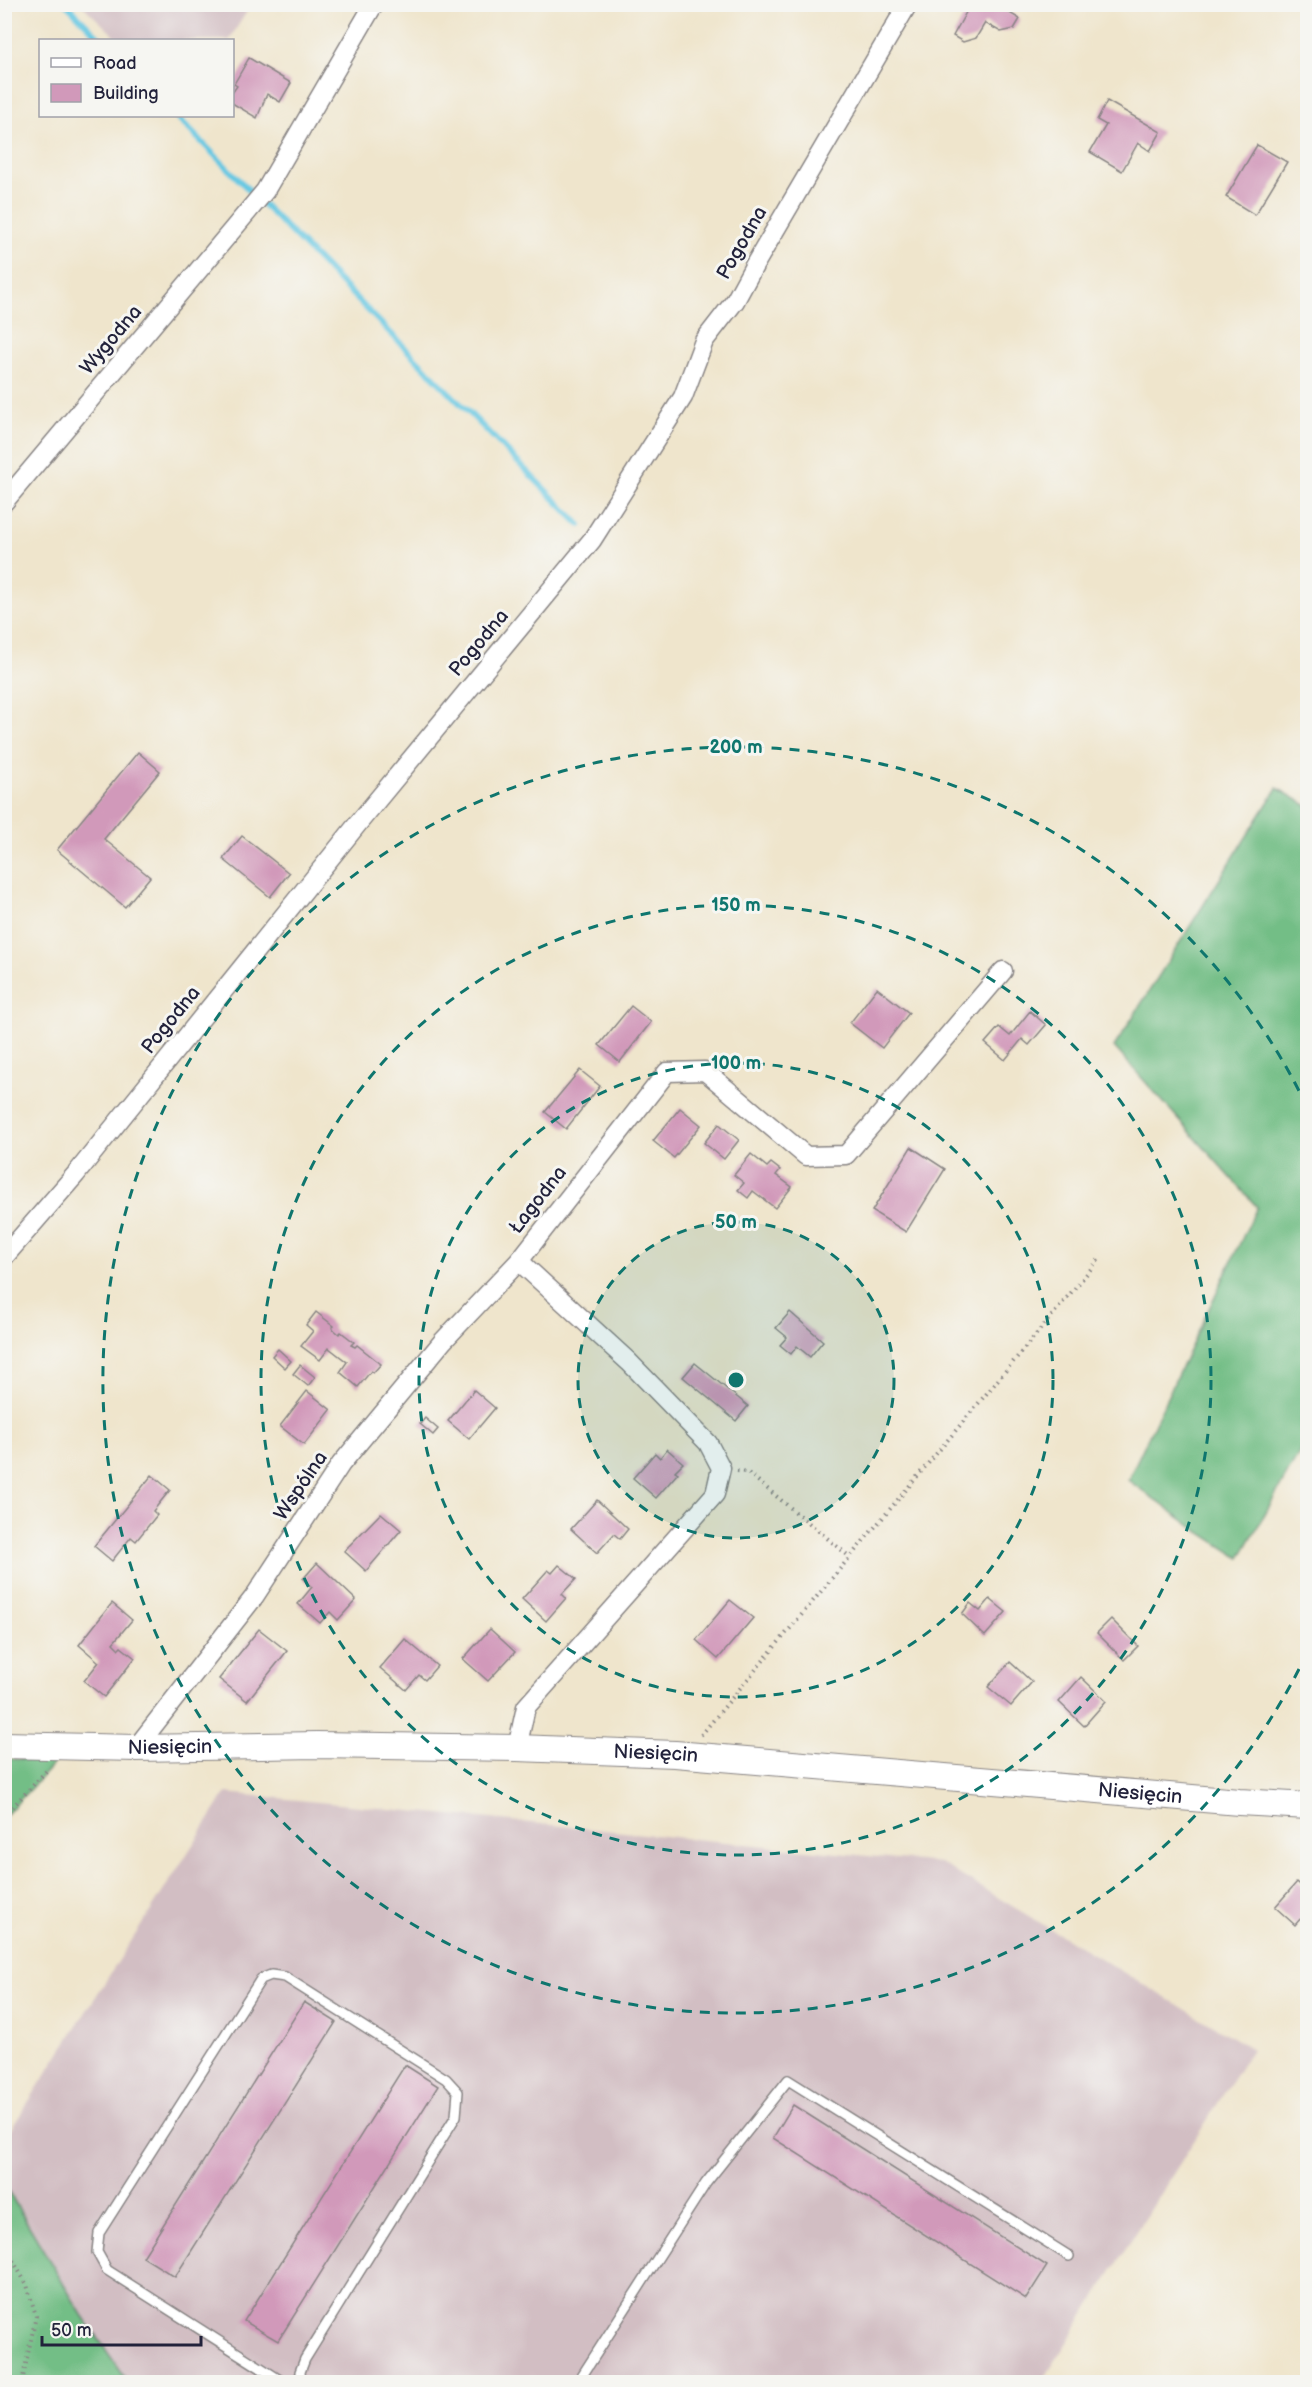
<svg xmlns="http://www.w3.org/2000/svg" width="1312" height="2387" font-family="'Balsamiq Sans',sans-serif">
<style>
.industrial{fill:#d2bec3}
.forest{fill:#73be86;stroke:#4a7060;stroke-width:1.5}
.lines{fill:none;stroke-linecap:round;stroke-linejoin:round}
.stream{stroke:#64c7e2;stroke-width:6}
.building{fill:#d199ba}
.lane-casing{stroke:#888484;stroke-width:12}
.street-casing{stroke:#888484;stroke-width:21}
.secondary-casing{stroke:#888484;stroke-width:28}
.path{stroke:#888484;stroke-width:4;stroke-dasharray:1.5 4.5;stroke-linecap:butt}
.lane{stroke:#fff;stroke-width:9}
.street{stroke:#fff;stroke-width:18}
.secondary{stroke:#fff;stroke-width:26}
.ring{fill:none;stroke:#0f766e;stroke-width:3;stroke-dasharray:10 8}
.labels{text-anchor:middle;dominant-baseline:central;stroke-width:6;stroke-linejoin:round;paint-order:stroke}
.street-label{font-size:20px;fill:#22223b;stroke:#f6f6f2}
.centre{fill:#0f766e;stroke:#f6f6f2;stroke-width:3}
.ring-label{font-size:18px;text-anchor:middle;font-weight:bold;fill:#0f766e;stroke:#f6f6f2;stroke-width:6;stroke-linejoin:round;paint-order:stroke}
</style>
<rect width="100%" height="100%" fill="#f6f6f2"/>
<filter id="ink" filterUnits="userSpaceOnUse"><feTurbulence type="fractalNoise" baseFrequency=".0167" numOctaves="2"/><feDisplacementMap in="SourceGraphic" scale="12" xChannelSelector="R" yChannelSelector="G"/><feConvolveMatrix kernelMatrix="1 2 1 2 8 2 1 2 1" color-interpolation-filters="sRGB"/></filter>
<filter id="wash" filterUnits="userSpaceOnUse"><feTurbulence type="fractalNoise" baseFrequency=".008" numOctaves="4" result="noise"/><feDisplacementMap in="SourceGraphic" scale="24" xChannelSelector="R" yChannelSelector="G"/><feGaussianBlur stdDeviation="1.35" result="paint"/><feColorMatrix in="noise" values="0 0 0 0 0 0 0 0 0 0 0 0 0 0 0 0 0 1.4 0 .05"/><feComposite in="paint" operator="in"/></filter>
<g filter="url(#wash)">
<rect width="100%" height="100%" fill="#efe5cc"/>
<g class="industrial">
<polygon points="82,5 251,5 229,40 119,40"/>
<polygon points="226,1793 940,1863 1252,2049 1042,2382 128,2382 82,2315 5,2184 4,2140"/>
</g>
<g class="forest">
<polygon points="1277,788 1308,806 1307,1439 1240,1558 1198,1531 1128,1480 1257,1207 1114,1047"/>
<polygon points="5,1759 58,1759 5,1816 4,1759"/>
<polygon points="4,2184 82,2315 128,2382 5,2382"/>
</g>
<g class="lines">
<g class="stream">
<polyline points="66,4 102,40"/>
<polyline points="176,116 580,525"/>
</g>
</g>
<g id="blocks">
<g class="building">
<polygon points="977,5 996,5 1020,19 1014,29 1001,32 985,23 976,38 963,42 953,36 969,7 974,10"/>
<polygon points="249,58 291,83 280,102 267,94 257,118 232,103 232,93 237,86 234,84"/>
<polygon points="1107,101 1161,132 1150,151 1138,143 1122,171 1090,152 1106,125 1097,120"/>
<polygon points="1257,145 1287,162 1255,215 1226,197"/>
<polygon points="138,752 160,771 104,839 150,877 125,907 57,850"/>
<polygon points="242,836 289,873 270,897 223,859"/>
<polygon points="877,988 909,1013 882,1048 850,1023"/>
<polygon points="631,1006 651,1022 620,1062 599,1045"/>
<polygon points="1030,1011 1046,1025 1029,1045 1022,1039 1005,1060 985,1043 999,1027 1010,1036"/>
<polygon points="580,1070 600,1086 566,1129 545,1112"/>
<polygon points="680,1108 701,1125 674,1158 653,1141"/>
<polygon points="719,1124 739,1140 724,1159 704,1143"/>
<polygon points="911,1147 945,1169 906,1232 872,1211"/>
<polygon points="751,1154 767,1167 771,1163 780,1170 776,1175 792,1187 775,1208 753,1191 748,1198 738,1190 744,1183 734,1175"/>
<polygon points="316,1312 334,1326 332,1328 339,1334 341,1332 354,1342 351,1345 355,1347 357,1345 381,1364 373,1373 371,1371 358,1387 340,1372 347,1362 329,1348 320,1360 301,1346 313,1331 306,1325"/>
<polygon points="790,1312 823,1341 810,1357 797,1346 791,1354 780,1345 787,1337 776,1328"/>
<polygon points="278,1349 291,1361 285,1368 272,1356"/>
<polygon points="695,1363 748,1406 736,1421 683,1377"/>
<polygon points="300,1365 315,1377 308,1386 293,1374"/>
<polygon points="474,1390 495,1408 469,1439 448,1421"/>
<polygon points="307,1391 331,1410 304,1445 280,1426"/>
<polygon points="425,1418 438,1429 433,1435 420,1424"/>
<polygon points="667,1449 683,1463 675,1471 678,1473 656,1498 633,1478 655,1453 660,1458"/>
<polygon points="152,1475 170,1490 153,1511 157,1515 136,1541 131,1537 112,1561 94,1546"/>
<polygon points="597,1500 628,1529 620,1539 614,1534 597,1553 571,1529"/>
<polygon points="381,1513 401,1530 366,1571 344,1551"/>
<polygon points="317,1563 356,1600 338,1620 330,1612 320,1623 298,1604 312,1587 303,1579"/>
<polygon points="559,1565 576,1579 562,1594 566,1598 546,1621 522,1599 548,1570 552,1573"/>
<polygon points="990,1599 1006,1612 985,1636 962,1614 970,1603 980,1611"/>
<polygon points="730,1600 753,1618 718,1659 696,1640"/>
<polygon points="112,1603 132,1620 113,1643 119,1649 121,1647 135,1658 104,1697 84,1681 99,1662 79,1645"/>
<polygon points="1111,1619 1138,1646 1124,1660 1097,1633"/>
<polygon points="259,1629 287,1651 247,1701 219,1679"/>
<polygon points="490,1629 515,1652 488,1681 463,1659"/>
<polygon points="405,1639 437,1666 425,1680 419,1675 406,1690 380,1668"/>
<polygon points="1010,1662 1032,1682 1011,1706 988,1687"/>
<polygon points="1081,1677 1106,1701 1084,1726 1059,1702"/>
<polygon points="1297,1882 1308,1892 1308,1910 1295,1925 1275,1907"/>
<polygon points="304,2002 336,2022 175,2277 143,2257"/>
<polygon points="405,2065 438,2086 278,2341 244,2321"/>
<polygon points="793,2105 1047,2266 1026,2299 773,2138"/>
</g>
</g>
</g>
<g filter="url(#ink)">
<use href="#blocks" fill-opacity="0" stroke="#888484" stroke-width="1.5"/>
<g class="lines">
<defs>
<g id="lane">
<polyline points="283,2382 107,2270 97,2252 99,2233 261,1979 271,1975 285,1977 446,2079 458,2092 456,2116 305,2359 300,2372 301,2382"/>
<polyline points="578,2382 706,2183 788,2080 1069,2256"/>
</g>
<g id="street">
<polyline points="4,502 265,191 374,4"/>
<polyline points="4,1257 76,1174 360,821 592,540 683,397 704,341 735,301 754,266 908,4"/>
<polyline points="136,1748 254,1597 341,1464 443,1341 519,1261 667,1072 705,1071 806,1156 846,1155 1003,971"/>
<polyline points="517,1748 526,1707 715,1494 721,1468 708,1443 629,1362 519,1261"/>
</g>
<g id="secondary">
<path id="s1" d="M4 1745 136 1748 317 1745 517 1748 675 1754 1239 1802 1308 1806"/>
</g>
</defs>
<use href="#lane" class="lane-casing"/>
<use href="#street" class="street-casing"/>
<use href="#secondary" class="secondary-casing"/>
<g class="path">
<polyline points="737,1471 747,1472 850,1557"/>
<polyline points="701,1735 1100,1258"/>
<polyline points="4,1816 48,1769"/>
<polyline points="4,2245 27,2285 36,2316 22,2382"/>
</g>
<use href="#lane" class="lane"/>
<use href="#street" class="street"/>
<use href="#secondary" class="secondary"/>
</g>
</g>
<circle cx="736" cy="1380" r="158" fill="#0f766e" fill-opacity=".12"/>
<g class="ring">
<circle cx="736" cy="1380" r="158"/>
<circle cx="736" cy="1380" r="317"/>
<circle cx="736" cy="1380" r="475"/>
<path d="M1307 1653A633 633 0 1 1 1307 1107"/>
</g>
<g class="labels">
<g class="street-label">
<text transform="translate(742 243) rotate(-60)">Pogodna</text>
<text transform="translate(111 340) rotate(-50)">Wygodna</text>
<text transform="translate(479 643) rotate(-50)">Pogodna</text>
<text transform="translate(171 1020) rotate(-51)">Pogodna</text>
<text transform="translate(538 1200) rotate(-52)">Łagodna</text>
<text transform="translate(301 1486) rotate(-56)">Wspólna</text>
<text stroke="none"><textPath href="#s1" startOffset="166">Niesięcin</textPath></text>
<text stroke="none"><textPath href="#s1" startOffset="652">Niesięcin</textPath></text>
<text stroke="none"><textPath href="#s1" startOffset="1138">Niesięcin</textPath></text>
</g>
</g>
<circle cx="736" cy="1380" r="9" class="centre"/>
<g class="ring-label">
<text x="736" y="753">200 m</text>
<text x="736" y="911">150 m</text>
<text x="736" y="1069">100 m</text>
<text x="736" y="1228">50 m</text>
</g>
<rect width="1312" height="2387" fill="none" stroke="#f6f6f2" stroke-width="24"/>
<rect x="39" y="39" width="195" height="78" fill="#f6f6f2" stroke="#a1a1a9" stroke-width="1.5"/>
<rect x="51" y="58" width="30" height="9" fill="#ffffff" stroke="#a1a1a9" stroke-width="1.5"/>
<text x="93" y="69" font-size="18" fill="#22223b">Road</text>
<rect x="51" y="84" width="30" height="18" fill="#d199ba" stroke="#a1a1a9" stroke-width="1.5"/>
<text x="93" y="99" font-size="18" fill="#22223b">Building</text>
<path d="M42 2336v9h159v-9" fill="none" stroke="#22223b" stroke-width="3"/>
<text x="51" y="2336" font-size="18" fill="#22223b" stroke="#f6f6f2" stroke-width="4.5" paint-order="stroke">50 m</text>
</svg>
